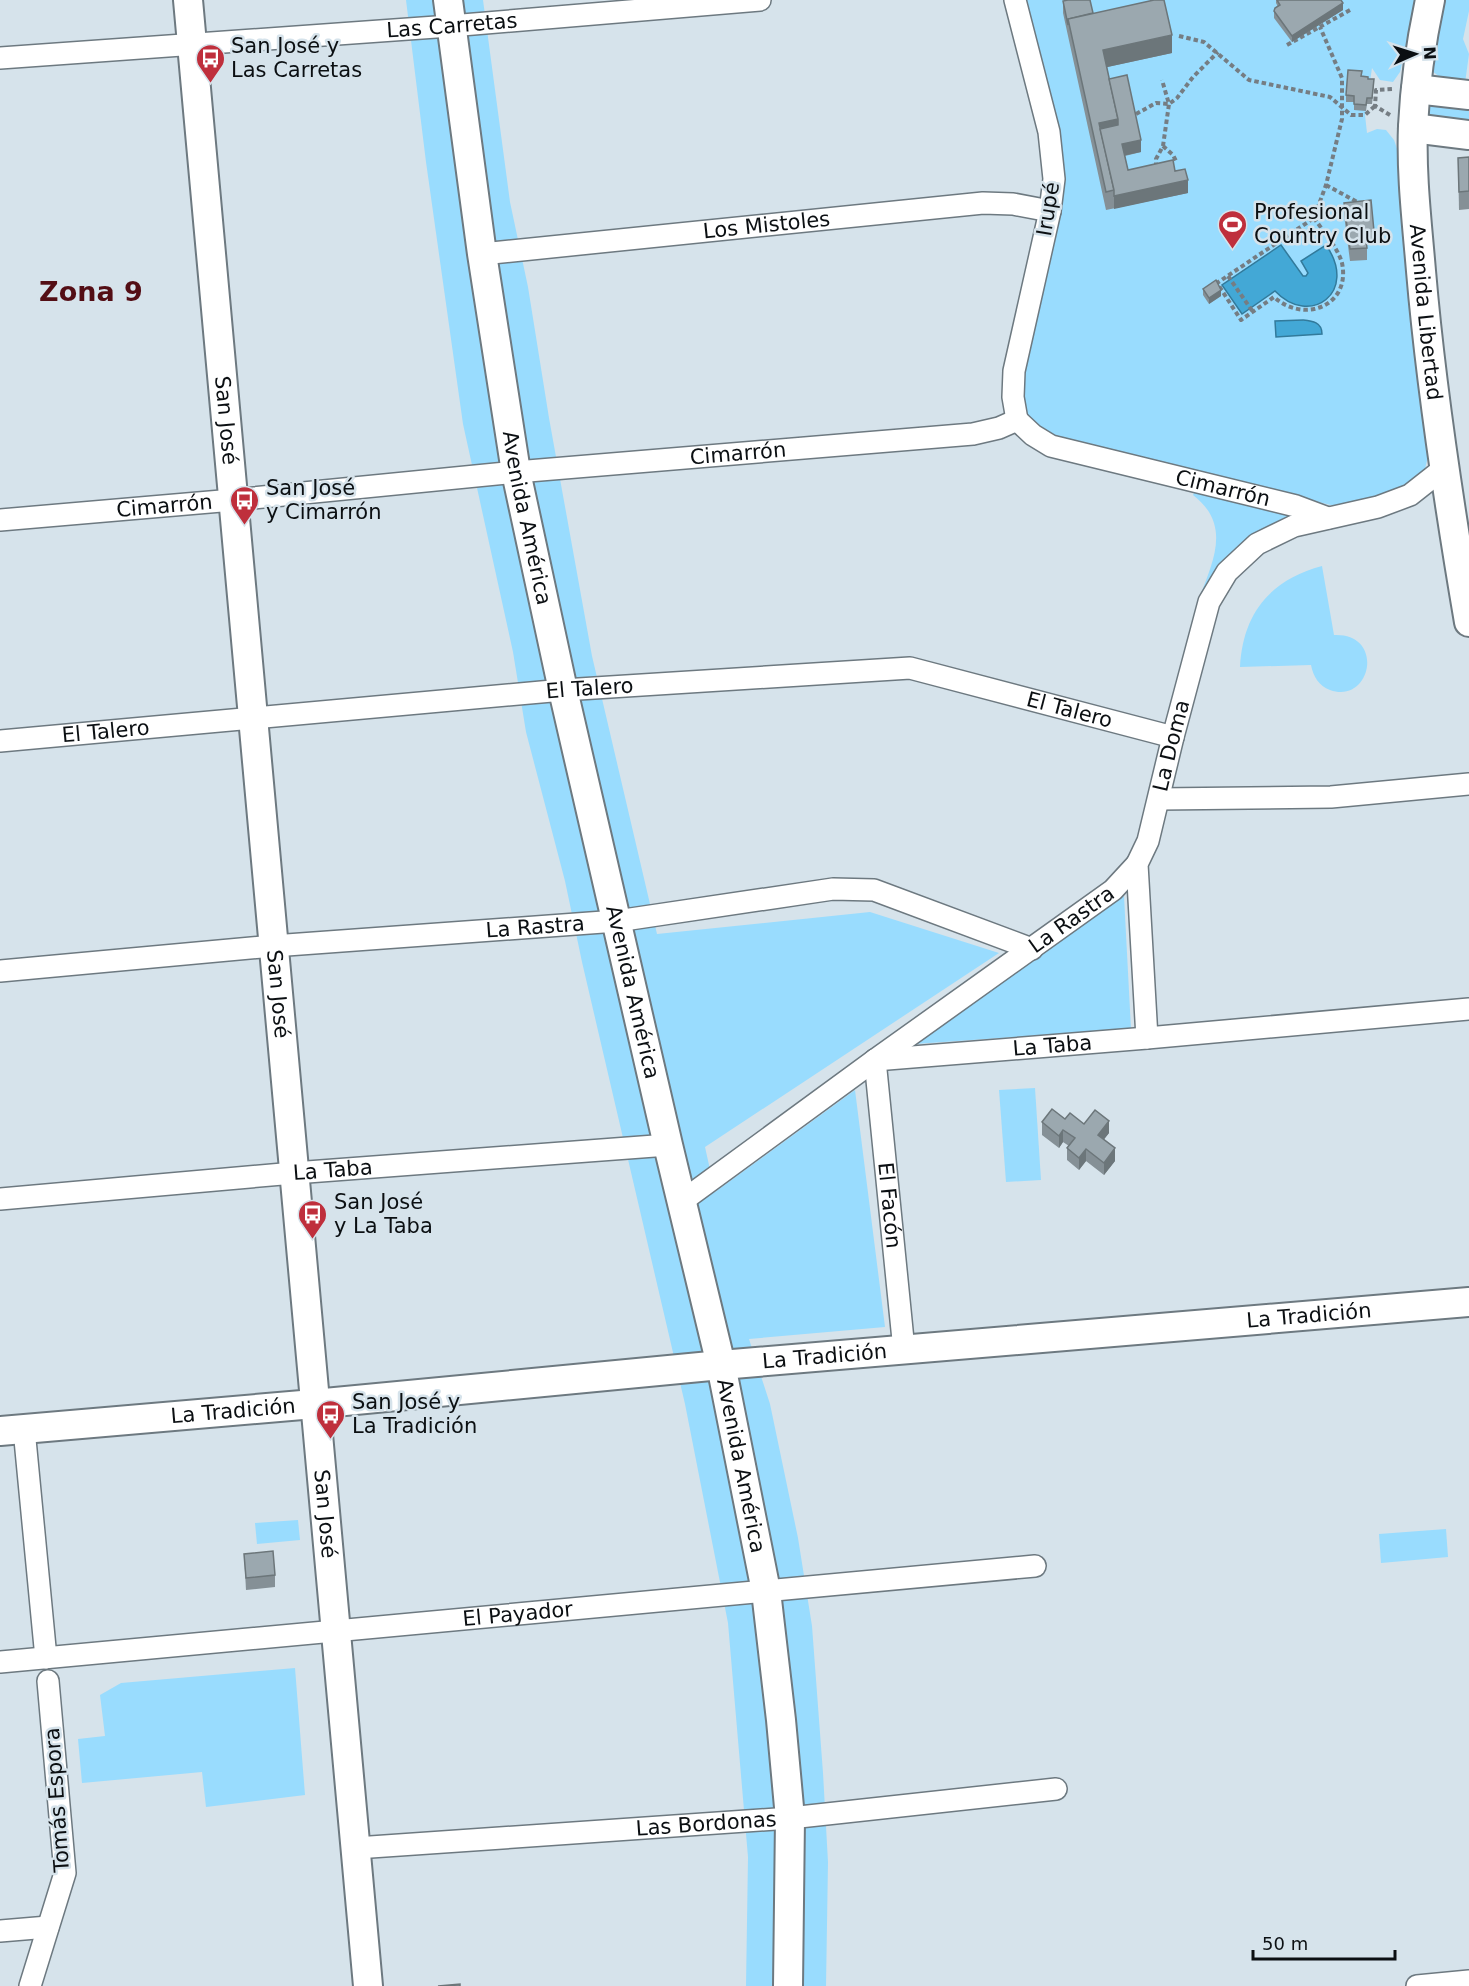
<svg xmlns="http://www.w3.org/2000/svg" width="1469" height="1986" font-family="'DejaVu Sans',sans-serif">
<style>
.green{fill:#99dcfe}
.water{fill:#43a8d6;stroke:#327a9b;stroke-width:1.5}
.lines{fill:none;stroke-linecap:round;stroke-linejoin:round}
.street-casing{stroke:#6d7980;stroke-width:24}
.secondary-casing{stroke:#6d7980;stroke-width:32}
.path{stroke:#757d83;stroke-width:4;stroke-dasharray:4.5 3;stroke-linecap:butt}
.street{stroke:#fff;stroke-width:21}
.secondary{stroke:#fff;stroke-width:28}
.wall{fill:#859096}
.shaded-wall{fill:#6c767a}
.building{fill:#9ba8af;stroke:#6c767a;stroke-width:1.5}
.labels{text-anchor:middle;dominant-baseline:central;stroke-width:5;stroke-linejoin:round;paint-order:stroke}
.street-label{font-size:21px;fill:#0b0f12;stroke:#d6e3eb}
.poi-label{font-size:21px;fill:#0b0f12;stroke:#d6e3eb;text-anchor:start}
.district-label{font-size:27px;font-weight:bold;fill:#530e15;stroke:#d6e3eb}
</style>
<rect width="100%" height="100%" fill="#d6e3eb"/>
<g class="green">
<polygon points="406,0 438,0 702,1347 750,1562 776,1799 779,1986 746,1986 748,1857 728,1623 685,1404 582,962 565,881 526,732 513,652 463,424 426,162"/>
<polygon points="459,0 483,0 510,202 528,287 549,418 592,656 657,934 870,912 999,953 705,1147 715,1192 855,1090 885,1327 749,1339 770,1404 798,1538 812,1626 823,1773 828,1862 826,1986 797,1986 802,1860 792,1685 776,1569 547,578 503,333"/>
<polygon points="1024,0 1416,0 1400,72 1393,82 1380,80 1372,68 1365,115 1367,133 1377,129 1386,130 1394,140 1401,160 1429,452 1425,469 1410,487 1339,507 1060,439 1046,432 1027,416 1019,393 1061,202"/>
<polygon points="1442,0 1469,0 1469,11 1463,39 1469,54 1465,83 1444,80 1432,71 1433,51"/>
<polygon points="1416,89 1469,95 1469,135 1413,128"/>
<path d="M1196 489 1299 514 1199 599C1213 561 1232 525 1193 495Z"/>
<path d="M1322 566 1334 635C1386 633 1371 705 1330 690 1319 686 1313 676 1311 665L1240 667C1243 613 1270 580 1322 566Z"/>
<polygon points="1124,896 1131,1029 915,1044"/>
<polygon points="1035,1088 1041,1180 1006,1182 999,1090"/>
<polygon points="298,1520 300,1540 257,1544 255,1523"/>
<polygon points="1446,1529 1448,1557 1381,1563 1379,1534"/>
<polygon points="295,1668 305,1795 206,1807 202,1772 82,1783 78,1739 105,1736 100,1695 121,1683"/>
</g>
<g class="water">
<path d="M1281 245 1303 276H1306L1308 273 1301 261 1326 245C1359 292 1310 328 1275 291L1242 314 1222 285Z"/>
<path d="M1303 320C1312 321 1322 322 1322 334L1276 337 1275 321Z"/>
</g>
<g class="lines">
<defs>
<g id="street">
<polyline points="1015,0 1049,132 1054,179 1050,211 1014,371 1013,397 1017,420"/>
<path id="s1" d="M0 58 450 26 760 0"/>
<path id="s2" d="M482 254 983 203 1013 204 1050 211"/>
<path id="s3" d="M1017 420 1033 435 1051 446 1296 506 1328 518"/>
<path id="s4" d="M0 520 233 500 516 472 973 434 999 428 1017 420"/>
<path id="s5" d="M0 741 563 690 910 668 1173 737"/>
<polyline points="1159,799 1331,797 1469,784"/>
<path id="s6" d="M0 971 273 946 617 921 833 889 874 890 1032 949"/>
<path id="s7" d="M1147 1038 1137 864 1148 841 1173 737 1209 602 1227 572 1257 544 1294 526 1378 507 1410 495 1443 469"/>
<path id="s8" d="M875 1060 1147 1038 1469 1009"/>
<path id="s9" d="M875 1060 904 1350"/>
<path id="s10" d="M0 1199 294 1173 668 1145"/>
<path id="s11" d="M681 1202 875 1060 1113 890 1137 864"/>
<polyline points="24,1429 46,1658"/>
<path id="s12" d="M0 1662 1035 1566"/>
<path id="s13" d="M356 1848 790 1818 1056 1789"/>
<polyline points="0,1931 48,1927"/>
<polyline points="30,1986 65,1873 48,1681"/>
<polyline points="1417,1986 1469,1981"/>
</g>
<g id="secondary">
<path id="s14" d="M188 0 368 1986"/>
<path id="s15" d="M448 0 482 254 516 472 563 690 668 1145 721 1365 766 1591 781 1720 790 1818 788 1986"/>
<path id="s16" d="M1430 0C1421 42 1415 83 1413 126 1411 174 1417 223 1421 271 1431 389 1449 505 1469 622"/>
<polyline points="1416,89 1469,95"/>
<polyline points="1413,128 1469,135"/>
<path id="s17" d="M0 1431 314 1404 721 1365 1469 1302"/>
</g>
</defs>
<use href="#street" class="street-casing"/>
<use href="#secondary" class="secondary-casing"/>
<g class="path">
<polyline points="1179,36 1204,42 1249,80 1330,97 1351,115 1365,115 1375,106"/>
<polyline points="1287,45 1352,9"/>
<polyline points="1136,114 1156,103 1169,104 1177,98 1193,77 1218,52"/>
<polyline points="1390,115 1375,106 1376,90 1394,89"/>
<polyline points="1163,146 1173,155 1177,163"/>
<polyline points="1156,167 1156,159 1163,146 1169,104 1162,80"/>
<polyline points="1326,185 1359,203"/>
<path d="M1314 218C1323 231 1338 248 1342 263 1351 306 1304 324 1274 297L1241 320 1217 283 1314 218 1326 185 1342 119V78L1320 27"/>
<polyline points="1228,276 1253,312"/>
</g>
<use href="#street" class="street"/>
<use href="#secondary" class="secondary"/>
</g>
<g class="wall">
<polygon points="1276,0 1341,0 1343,10 1292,42 1274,18 1274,11 1278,7 1276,3"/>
<polygon points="1063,1 1093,13 1172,53 1107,67 1109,79 1141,152 1125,156 1128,170 1175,171 1188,193 1106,210 1063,13"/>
<polygon points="1362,76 1368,79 1374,85 1372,104 1367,104 1366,111 1354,110 1354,102 1346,102 1346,95"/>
<polygon points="1469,157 1469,209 1459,210 1458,158"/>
<polygon points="1344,203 1374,231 1374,243 1367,244 1367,260 1350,261 1344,215"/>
<polygon points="1203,289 1221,296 1209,304 1203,295"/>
<polygon points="1065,1119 1109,1133 1104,1139 1115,1161 1104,1175 1086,1161 1079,1170 1067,1160 1067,1148 1069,1146 1063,1142 1059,1148 1042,1135 1042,1122"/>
<polygon points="244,1554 275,1575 275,1587 246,1590"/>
</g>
<g class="shaded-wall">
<polygon points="1343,3 1343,10 1292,42 1292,36"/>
<polygon points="1172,35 1172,53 1103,68 1103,50"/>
<polygon points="1118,119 1118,137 1099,142 1099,123"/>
<polygon points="1141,140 1141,152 1122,156 1122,144"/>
<polygon points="1188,180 1188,193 1114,209 1114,196"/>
<polygon points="1221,290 1221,296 1209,304 1209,298"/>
<polygon points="1109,1121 1109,1133 1098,1147 1098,1135"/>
<polygon points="1063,1130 1063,1142 1059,1148 1059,1136"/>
<polygon points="1115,1148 1115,1161 1104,1175 1104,1163"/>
<polygon points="1086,1149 1086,1161 1079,1170 1079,1158"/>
</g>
<g class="building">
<polygon points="1068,0 1090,0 1093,13 1068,19 1068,25 1063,1"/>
<polygon points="1154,0 1164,0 1172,35 1103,50 1118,119 1099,123 1114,190 1106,192 1068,19"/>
<polygon points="1277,0 1341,0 1343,3 1292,36 1274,11 1275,8 1280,5"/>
<polygon points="1348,70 1362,71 1361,76 1368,77 1368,79 1374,79 1372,98 1367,98 1366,105 1354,104 1354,96 1346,95"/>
<polygon points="1127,75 1141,140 1122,144 1128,170 1173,160 1175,171 1185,169 1188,180 1114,196 1114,190 1100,129 1118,125 1118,119 1109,79"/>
<polygon points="1469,157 1469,191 1459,192 1458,158"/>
<polygon points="1371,200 1374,231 1365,232 1367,248 1350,249 1344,203"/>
<polygon points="1216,280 1221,290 1209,298 1203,289"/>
<polygon points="1052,1109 1065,1119 1070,1113 1084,1124 1095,1110 1109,1121 1098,1135 1115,1148 1104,1163 1086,1149 1079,1158 1067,1148 1075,1138 1063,1130 1059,1136 1042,1122"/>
<polygon points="273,1551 275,1575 246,1578 244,1554"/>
<polygon points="460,1984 460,1986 438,1986"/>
</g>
<defs>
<symbol id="bus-pin" viewBox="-11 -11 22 30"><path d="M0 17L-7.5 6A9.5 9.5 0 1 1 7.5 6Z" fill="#bf2f3c" stroke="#d6e3eb"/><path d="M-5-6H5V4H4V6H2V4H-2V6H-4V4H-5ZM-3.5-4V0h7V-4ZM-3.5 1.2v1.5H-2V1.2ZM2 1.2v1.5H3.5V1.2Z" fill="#fff"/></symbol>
<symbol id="stadium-pin" viewBox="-11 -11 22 30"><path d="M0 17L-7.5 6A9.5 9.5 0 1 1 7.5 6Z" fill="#bf2f3c" stroke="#d6e3eb"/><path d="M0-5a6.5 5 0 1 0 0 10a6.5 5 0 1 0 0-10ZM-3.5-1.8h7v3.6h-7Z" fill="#fff"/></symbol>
</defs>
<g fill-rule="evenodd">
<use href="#bus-pin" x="194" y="42" width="33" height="45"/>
<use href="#stadium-pin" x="1216" y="208" width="33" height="45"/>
<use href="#bus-pin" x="228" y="484" width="33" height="45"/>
<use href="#bus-pin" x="296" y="1198" width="33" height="45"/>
<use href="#bus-pin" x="314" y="1398" width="33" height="45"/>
</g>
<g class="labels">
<g class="street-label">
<text stroke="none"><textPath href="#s1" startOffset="453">Las Carretas</textPath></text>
<text transform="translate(1048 209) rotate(-81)">Irupé</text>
<text stroke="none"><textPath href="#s2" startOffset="286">Los Mistoles</textPath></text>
<text stroke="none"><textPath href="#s16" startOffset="314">Avenida Libertad</textPath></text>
<text stroke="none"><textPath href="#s14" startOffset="422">San José</textPath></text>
<text stroke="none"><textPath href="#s4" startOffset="741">Cimarrón</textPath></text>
<text stroke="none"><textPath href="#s3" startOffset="220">Cimarrón</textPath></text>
<text stroke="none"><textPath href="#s4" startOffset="165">Cimarrón</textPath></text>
<text stroke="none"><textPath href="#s15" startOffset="524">Avenida América</textPath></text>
<text stroke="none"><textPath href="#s5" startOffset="592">El Talero</textPath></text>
<text stroke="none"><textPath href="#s5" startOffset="1078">El Talero</textPath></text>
<text stroke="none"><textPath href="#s5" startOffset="106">El Talero</textPath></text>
<text stroke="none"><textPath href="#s7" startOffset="298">La Doma</textPath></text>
<text stroke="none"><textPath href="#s11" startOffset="482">La Rastra</textPath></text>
<text stroke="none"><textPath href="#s6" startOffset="537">La Rastra</textPath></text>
<text stroke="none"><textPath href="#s15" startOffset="1010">Avenida América</textPath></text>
<text stroke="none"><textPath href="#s14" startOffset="998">San José</textPath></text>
<text stroke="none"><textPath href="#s8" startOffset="178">La Taba</textPath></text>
<text stroke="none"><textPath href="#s10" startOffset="334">La Taba</textPath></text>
<text stroke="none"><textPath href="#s9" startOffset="146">El Facón</textPath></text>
<text stroke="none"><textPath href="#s17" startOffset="1314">La Tradición</textPath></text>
<text stroke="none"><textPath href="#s17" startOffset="828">La Tradición</textPath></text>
<text stroke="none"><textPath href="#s17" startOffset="234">La Tradición</textPath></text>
<text stroke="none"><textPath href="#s15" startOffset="1496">Avenida América</textPath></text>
<text stroke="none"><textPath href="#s14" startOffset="1520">San José</textPath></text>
<text stroke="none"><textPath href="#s12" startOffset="520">El Payador</textPath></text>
<text transform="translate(57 1800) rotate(-94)">Tomás Espora</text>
<text stroke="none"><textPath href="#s13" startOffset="351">Las Bordonas</textPath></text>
</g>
<g class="poi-label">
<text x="231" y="46">San José y<tspan x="231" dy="24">Las Carretas</tspan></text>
<text x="1254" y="212">Profesional<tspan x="1254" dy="24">Country Club</tspan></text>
<text x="266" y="488">San José<tspan x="266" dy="24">y Cimarrón</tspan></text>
<text x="334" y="1202">San José<tspan x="334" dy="24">y La Taba</tspan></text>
<text x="352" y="1402">San José y<tspan x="352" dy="24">La Tradición</tspan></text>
</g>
<g class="district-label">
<text x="91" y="291">Zona 9</text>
</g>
</g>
<g transform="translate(1415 54) rotate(87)" stroke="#d6e3eb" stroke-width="4.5" paint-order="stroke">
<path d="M0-4.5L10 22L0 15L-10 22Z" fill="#0b0f12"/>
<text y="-9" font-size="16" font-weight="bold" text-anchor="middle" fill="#0b0f12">N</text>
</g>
<path d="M1253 1950v9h142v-9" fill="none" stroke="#0b0f12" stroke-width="3"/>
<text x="1262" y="1950" font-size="18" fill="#0b0f12" stroke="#d6e3eb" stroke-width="4.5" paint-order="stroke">50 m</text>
</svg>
